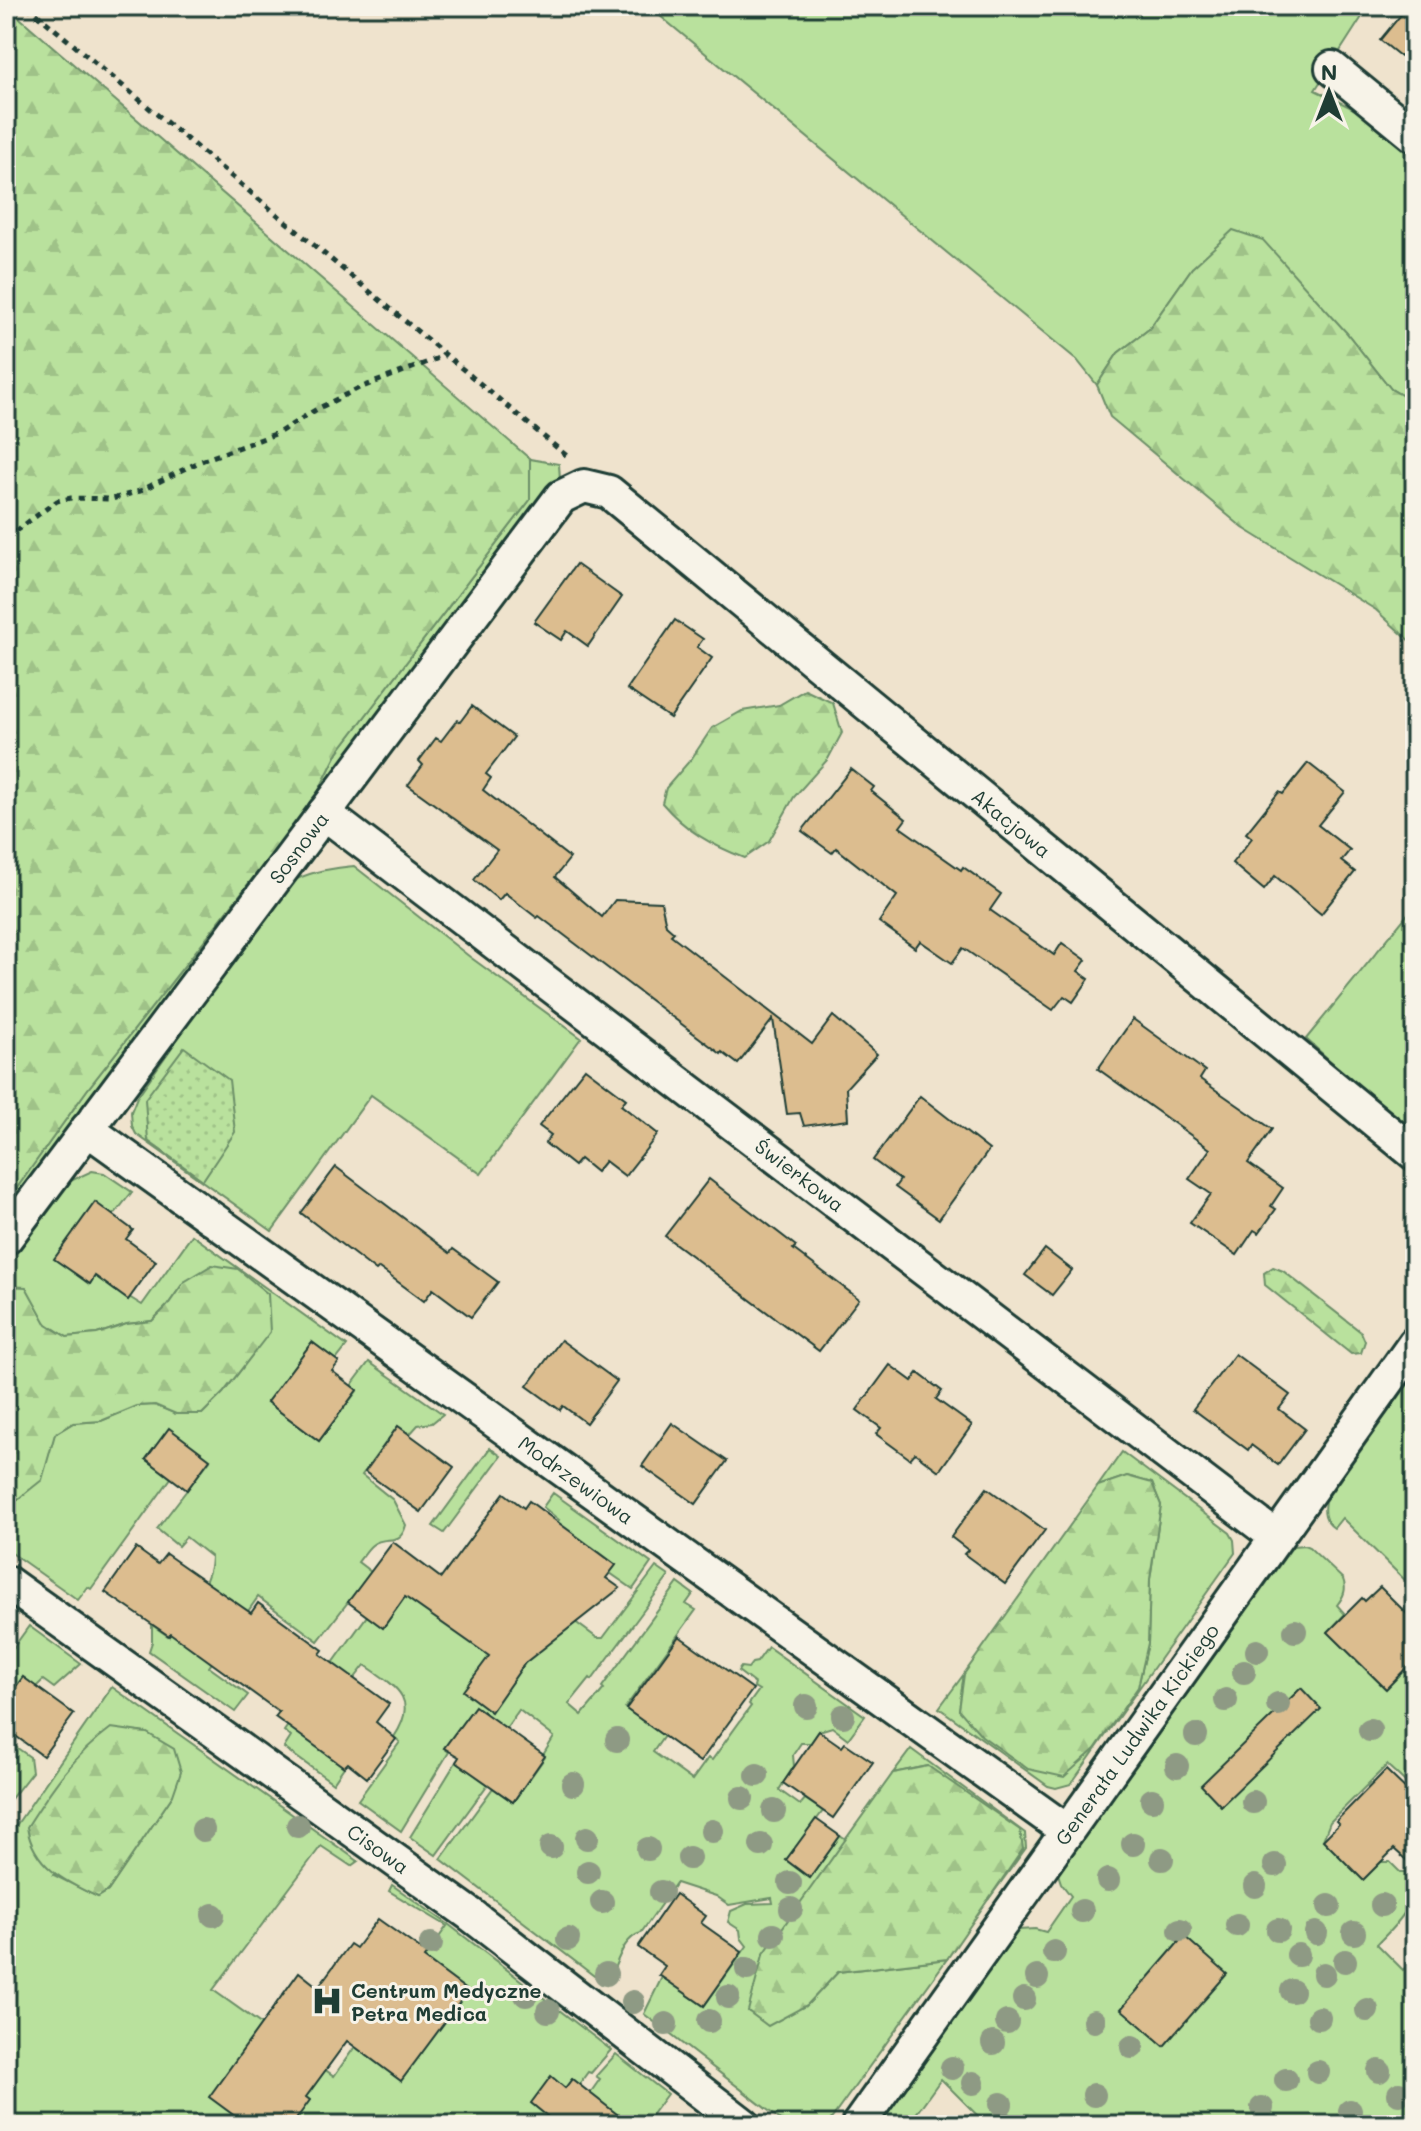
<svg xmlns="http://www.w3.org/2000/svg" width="1421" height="2131" font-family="Mali,sans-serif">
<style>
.green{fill:#b9e19d;stroke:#6c8f68;stroke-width:2;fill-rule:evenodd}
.forest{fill:url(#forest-firs);stroke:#6c8f68;stroke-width:2}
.park{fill:url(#park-dots);stroke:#6c8f68;stroke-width:2}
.building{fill:#dcbd8f;stroke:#1f3d34;stroke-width:2}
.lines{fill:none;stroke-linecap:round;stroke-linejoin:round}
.minor-casing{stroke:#1f3d34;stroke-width:38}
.path{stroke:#1f3d34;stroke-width:5;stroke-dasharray:6 6;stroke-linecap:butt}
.minor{stroke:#f7f3e8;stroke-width:32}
.tree{fill:#8e9a84}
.labels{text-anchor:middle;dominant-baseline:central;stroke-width:6;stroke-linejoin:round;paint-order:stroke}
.street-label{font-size:20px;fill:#1f3d34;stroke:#f7f3e8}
.poi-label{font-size:20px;font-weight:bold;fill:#1f3d34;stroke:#f7f3e8;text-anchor:start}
</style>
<defs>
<pattern id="forest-firs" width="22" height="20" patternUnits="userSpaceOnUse" patternTransform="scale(2)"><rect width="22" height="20" fill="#b9e19d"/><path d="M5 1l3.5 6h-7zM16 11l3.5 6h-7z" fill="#9fc288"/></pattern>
<pattern id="park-dots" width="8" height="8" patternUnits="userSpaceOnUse" patternTransform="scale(2)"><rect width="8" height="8" fill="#b9e19d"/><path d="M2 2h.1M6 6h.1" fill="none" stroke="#9fc288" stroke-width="1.8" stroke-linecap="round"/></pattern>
</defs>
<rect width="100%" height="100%" fill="#efe3cd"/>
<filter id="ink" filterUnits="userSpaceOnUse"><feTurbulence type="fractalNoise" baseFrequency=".0125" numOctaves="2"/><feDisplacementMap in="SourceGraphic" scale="16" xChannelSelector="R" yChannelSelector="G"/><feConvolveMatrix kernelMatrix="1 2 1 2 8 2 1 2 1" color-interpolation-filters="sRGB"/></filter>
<g filter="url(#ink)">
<g class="green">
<polygon points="648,6 1369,6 1315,90 1356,110 1415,158 1415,403 1391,389 1346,332 1192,268 1149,329 1118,353 1097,385 1077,360"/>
<polygon points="530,459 559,464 560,480 6,1221 6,1203 87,1090 314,800 338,752 530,500"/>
<path d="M354 866 470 957 581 1038 481 1174 371 1095 272 1231 136 1134 132 1126 131 1112 137 1097 286 885C307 871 330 869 354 866Z"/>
<polygon points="1415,905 1415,1137 1306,1039"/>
<path d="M92 1171 104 1173 132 1192 113 1216 55 1258 89 1284 95 1276 142 1305 192 1235 347 1346 336 1360 312 1342 267 1402 319 1441 357 1391 351 1386 369 1362 443 1414 432 1423 418 1425 410 1434 398 1426 362 1475 393 1500 406 1525C400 1548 386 1534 372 1545 367 1549 362 1557 358 1562L371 1572 318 1641 258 1597 209 1667 248 1695 235 1712 149 1651 152 1642V1625L168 1636C185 1612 211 1587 211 1557L186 1537 178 1546 157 1529 210 1460 169 1429 146 1459 171 1478 91 1589 88 1587 78 1600 6 1549V1492L18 1499 55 1434 73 1423 101 1421 137 1406 155 1405 176 1414H202L223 1393 243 1367 184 1282 167 1306 152 1321 127 1324 97 1334 67 1337 47 1324 10 1285 6 1286V1259L25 1233 66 1183Z"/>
<path d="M1415 1374V1461L1408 1475 1415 1517V1590L1342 1518 1334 1528C1324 1521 1323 1513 1325 1501Z"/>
<polygon points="490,1448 501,1456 444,1533 433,1526"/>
<polygon points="1122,1452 1230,1533 1234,1540 1235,1553 1071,1784 1056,1788 1048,1786 939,1708 964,1674 959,1710 1095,1749 1138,1687 1148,1643 1150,1579 1161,1505 1152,1483 1127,1476 1098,1486"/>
<path d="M553 1493 651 1563 633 1589 610 1573 616 1565 592 1547 570 1618 597 1638H603L656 1567 669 1576 592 1680 590 1678 569 1704 582 1715 604 1689 602 1687 678 1583 693 1594 686 1604 696 1610 625 1708 664 1736 653 1752 692 1780 708 1758 712 1760 751 1706 749 1704 759 1690 754 1687 755 1684 738 1671 741 1667 748 1668 752 1663 757 1662 768 1647 865 1716 848 1739 832 1727 819 1731 811 1743H801L793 1755 794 1766 779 1790 800 1805 805 1799 823 1811 786 1860 810 1878 840 1836 846 1840 807 2005 838 1972 947 1959 827 2125H787L644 2014 662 1977 704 2006 747 1946 741 1938 740 1930 728 1922 731 1911 747 1904 773 1903 772 1898 729 1905 716 1896 676 1883 641 1933C620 1939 617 1969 606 1985L441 1859 493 1788 513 1802 545 1757 543 1755 554 1737 519 1710 506 1728 473 1709 444 1748 449 1752 401 1831 358 1800 400 1742 394 1737C420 1698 395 1686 365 1665L354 1679 352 1677 306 1739 344 1767 333 1783 284 1748 291 1737 284 1731 367 1616 383 1627 405 1597 517 1577 559 1520 543 1507Z"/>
<path d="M1304 1545 1309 1547 1343 1579C1347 1589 1344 1596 1337 1605L1345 1614 1328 1632 1385 1688 1415 1659V1791L1387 1765 1330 1822 1323 1840 1363 1879 1381 1862H1390L1400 1872H1415C1415 1907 1400 1921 1377 1944L1403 1970 1415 1958V2125H987L941 2079 908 2125H880L1018 1930 1035 1929 1046 1932 1071 1896 1061 1883 1058 1874 1293 1546Z"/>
<polygon points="29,1626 81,1664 54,1688 43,1680 36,1687 23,1677 6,1700 6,1658"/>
<path d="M112 1687 358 1861 351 1866 321 1846 213 1990 334 2076 433 1937 437 1940 447 1926 389 1891 392 1885 448 1924 611 2050 591 2073 588 2072 577 2087 588 2096 600 2079 596 2076 616 2054 667 2094 644 2125H247L231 2114 223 2125H6V1840ZM173 1795 108 1891 98 1897 54 1875Z"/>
<polygon points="6,1740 30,1757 32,1772 6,1805"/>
<polygon points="911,1749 1025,1833 1026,1848 988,1900 1023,1849 928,1766 893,1773"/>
<polygon points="456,1762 488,1784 436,1855 410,1837"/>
</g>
<g class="forest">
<polygon points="6,6 530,459 530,500 338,752 314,800 87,1090 6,1203"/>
<polygon points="1233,230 1263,240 1346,332 1391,389 1415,403 1415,646 1376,610 1243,528 1110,417 1097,385 1118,353 1149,329 1192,268"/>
<path d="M805 690 833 703 842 733 828 759 794 797 769 841 745 858C711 845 686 831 662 803L666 788 692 758 712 728 742 711 779 705Z"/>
<polygon points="212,1265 238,1269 268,1294 270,1332 223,1393 202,1414 176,1414 155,1405 137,1406 101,1421 73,1423 55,1434 42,1480 18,1499 6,1492 6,1286 26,1287 47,1325 67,1337 97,1334 127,1324 152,1321 167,1306 184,1282"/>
<polygon points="1273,1267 1283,1271 1361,1332 1365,1341 1361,1353 1351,1354 1265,1285 1264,1273"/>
<polygon points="1127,1476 1152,1483 1161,1505 1150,1579 1148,1643 1138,1687 1095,1749 1064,1777 1028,1769 982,1736 959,1710 964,1674 1098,1486"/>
<path d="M111 1728 147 1733 174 1749 181 1772 173 1795 108 1891 98 1897C65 1882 33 1866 27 1827 51 1789 74 1755 111 1728Z"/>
<polygon points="928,1766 1020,1830 1023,1849 947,1959 838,1972 807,2005 768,2026 748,2011 763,1955 893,1773"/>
</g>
<polygon class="park" points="184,1047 229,1080 235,1132 203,1180 148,1141 145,1099"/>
<g class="building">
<polygon points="1408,6 1415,6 1415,68 1380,40"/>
<polygon points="576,564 622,597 588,646 567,631 561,640 534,622"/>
<polygon points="675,620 703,639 697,647 712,658 670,718 627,689"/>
<polygon points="472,706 514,737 486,774 491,778 483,790 570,858 555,877 602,917 615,900 661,902 666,925 674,932 671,935 812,1044 833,1016 877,1054 846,1088 848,1120 804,1126 800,1113 787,1114 773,1019 738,1064 722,1052 721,1054 539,916 537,918 505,893 499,900 474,880 497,850 408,785 423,765 419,761 436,738 441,741 457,720 460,722"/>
<polygon points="1308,763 1345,792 1318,825 1350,850 1341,861 1355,872 1321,914 1275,876 1264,890 1232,863 1252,838 1246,833 1279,792 1283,794"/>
<polygon points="851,769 874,787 871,791 906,819 900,827 961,870 963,867 1001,894 990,910 1054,955 1062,943 1086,960 1078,971 1089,979 1073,1002 1064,996 1053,1010 963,948 952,963 920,941 915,948 879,922 897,896 836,848 832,853 802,831"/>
<polygon points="1133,1019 1205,1071 1200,1079 1272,1129 1248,1163 1283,1188 1271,1206 1276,1209 1259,1233 1254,1230 1237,1255 1190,1223 1211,1194 1189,1179 1210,1149 1098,1069"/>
<polygon points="585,1068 626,1099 621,1105 658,1134 625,1176 605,1161 596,1172 580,1159 574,1166 545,1143 551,1135 539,1126"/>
<polygon points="920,1096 989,1150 939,1219 895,1187 900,1180 873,1160"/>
<polygon points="336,1167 450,1253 453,1249 498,1282 471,1317 433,1289 424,1301 379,1268 376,1271 301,1213"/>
<polygon points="709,1179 796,1246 793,1249 859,1299 819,1351 665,1236"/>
<polygon points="95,1202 133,1230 126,1239 156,1261 128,1300 95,1276 90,1284 54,1259"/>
<polygon points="1045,1249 1072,1270 1052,1295 1025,1275"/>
<polygon points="561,1340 617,1381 586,1423 563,1406 560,1410 527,1386"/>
<polygon points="312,1342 339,1362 332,1371 357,1390 319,1441 267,1402"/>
<polygon points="1235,1354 1290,1395 1279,1409 1305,1429 1278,1465 1251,1445 1248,1450 1193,1409"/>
<polygon points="890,1365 912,1381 918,1373 942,1391 936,1399 972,1425 939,1471 915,1453 910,1459 876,1434 881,1428 857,1410"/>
<polygon points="672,1423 727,1461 696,1504 642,1466"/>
<polygon points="398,1426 454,1467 421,1512 365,1472"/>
<polygon points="169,1428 210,1459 187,1490 146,1459"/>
<polygon points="987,1488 1045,1530 1005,1584 964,1554 968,1550 951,1537"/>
<polygon points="504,1493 524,1508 529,1501 616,1565 606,1578 620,1588 525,1663 491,1712 463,1691 489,1656 405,1597 383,1628 348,1602 393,1542 441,1578"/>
<polygon points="136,1548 158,1564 166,1554 251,1613 258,1603 323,1650 320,1654 389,1704 376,1722 396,1739 367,1778 348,1763 344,1767 275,1717 279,1712 170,1633 169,1636 105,1592"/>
<polygon points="1380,1587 1415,1622 1415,1659 1386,1689 1328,1632 1362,1598 1365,1601"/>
<polygon points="679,1636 753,1689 700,1762 626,1709"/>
<polygon points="23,1677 74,1714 43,1756 6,1729 6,1700"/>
<polygon points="1301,1688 1321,1709 1221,1806 1201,1785"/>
<polygon points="475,1706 545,1756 513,1802 456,1762 459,1757 444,1748"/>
<polygon points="819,1731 842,1747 845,1743 873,1762 833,1818 783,1783"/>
<polygon points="1386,1770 1415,1798 1415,1868 1394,1849 1363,1880 1323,1840 1339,1824 1336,1821"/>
<polygon points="816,1819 840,1836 810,1878 786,1860"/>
<polygon points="675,1894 706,1916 701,1923 742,1952 704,2006 659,1975 665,1966 638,1947"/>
<polygon points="378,1919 427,1954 424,1958 468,1991 401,2081 347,2041 306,2097 310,2100 292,2125 247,2125 209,2097 299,1972 318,1987 350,1944 356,1948"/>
<polygon points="1184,1936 1227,1974 1164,2046 1121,2009"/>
<polygon points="551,2076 565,2088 572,2079 631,2125 558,2125 531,2103"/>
</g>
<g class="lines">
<defs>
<g id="minor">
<polyline points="1332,68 1415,136"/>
<path id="s1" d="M324 813 1276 1537"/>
<path id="s2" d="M87 1129 1067 1831"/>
<path id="s3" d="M6 1238 561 497 584 486 609 492 1415 1154"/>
<path id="s4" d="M6 1582 470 1914 744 2125"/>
<path id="s5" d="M858 2125 1415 1343"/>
</g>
</defs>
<use href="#minor" class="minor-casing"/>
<g class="path">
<polyline points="27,6 567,456"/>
<polyline points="6,538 57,501 71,498 112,499 140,491 201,461 278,433 317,409 357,389 444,356"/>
</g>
<use href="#minor" class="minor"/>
</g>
<g class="tree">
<circle cx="1295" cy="1631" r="12"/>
<circle cx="1257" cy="1651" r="12"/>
<circle cx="1244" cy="1672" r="12"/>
<circle cx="1226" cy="1700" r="12"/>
<circle cx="1278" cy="1704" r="12"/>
<circle cx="806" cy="1706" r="12"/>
<circle cx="843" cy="1716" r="12"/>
<circle cx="1370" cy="1730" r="12"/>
<circle cx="1196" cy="1735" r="12"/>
<circle cx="617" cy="1740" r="12"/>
<circle cx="1177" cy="1766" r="12"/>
<circle cx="757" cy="1775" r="12"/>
<circle cx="573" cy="1784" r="12"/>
<circle cx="742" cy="1798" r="12"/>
<circle cx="1152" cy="1800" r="12"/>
<circle cx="1253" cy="1802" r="12"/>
<circle cx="774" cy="1811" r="12"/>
<circle cx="298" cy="1826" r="12"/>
<circle cx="203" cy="1830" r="12"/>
<circle cx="712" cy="1831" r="12"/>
<circle cx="587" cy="1838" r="12"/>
<circle cx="1133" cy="1844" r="12"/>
<circle cx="761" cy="1845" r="12"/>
<circle cx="551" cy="1847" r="12"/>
<circle cx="648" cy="1849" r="12"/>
<circle cx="689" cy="1858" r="12"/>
<circle cx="1162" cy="1859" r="12"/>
<circle cx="1275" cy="1865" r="12"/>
<circle cx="588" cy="1872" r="12"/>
<circle cx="1108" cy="1880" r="12"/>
<circle cx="790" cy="1883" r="12"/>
<circle cx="1255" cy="1886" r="12"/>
<circle cx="661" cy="1892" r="12"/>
<circle cx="602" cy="1902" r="12"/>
<circle cx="1382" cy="1905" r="12"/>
<circle cx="1329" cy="1906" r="12"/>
<circle cx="791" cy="1909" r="12"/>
<circle cx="1082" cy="1911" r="12"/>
<circle cx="213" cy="1915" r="12"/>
<circle cx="1237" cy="1925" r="12"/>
<circle cx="1180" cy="1930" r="12"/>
<circle cx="1278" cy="1930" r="12"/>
<circle cx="1316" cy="1933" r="12"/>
<circle cx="1354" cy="1933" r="12"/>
<circle cx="773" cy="1935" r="12"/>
<circle cx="568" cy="1939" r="12"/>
<circle cx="431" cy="1944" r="12"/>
<circle cx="1054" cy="1952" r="12"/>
<circle cx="1298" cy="1955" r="12"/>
<circle cx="1345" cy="1961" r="12"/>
<circle cx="747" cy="1969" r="12"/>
<circle cx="606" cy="1974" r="12"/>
<circle cx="1324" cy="1974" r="12"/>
<circle cx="1037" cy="1977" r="12"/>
<circle cx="1292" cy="1991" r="12"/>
<circle cx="526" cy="1995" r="12"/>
<circle cx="728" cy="1997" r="12"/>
<circle cx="1024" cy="1999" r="12"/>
<circle cx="633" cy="2002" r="12"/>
<circle cx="1367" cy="2010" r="12"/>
<circle cx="548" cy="2011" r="12"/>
<circle cx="1319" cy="2018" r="12"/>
<circle cx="709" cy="2021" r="12"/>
<circle cx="1094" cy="2021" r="12"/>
<circle cx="1007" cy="2022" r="12"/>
<circle cx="666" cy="2024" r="12"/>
<circle cx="993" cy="2043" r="12"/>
<circle cx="1132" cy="2047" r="12"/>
<circle cx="952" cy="2068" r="12"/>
<circle cx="1379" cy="2071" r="12"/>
<circle cx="1318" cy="2072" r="12"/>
<circle cx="1286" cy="2080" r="12"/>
<circle cx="973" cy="2083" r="12"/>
<circle cx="1399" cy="2094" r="12"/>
<circle cx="1094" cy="2095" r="12"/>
<circle cx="1001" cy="2104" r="12"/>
<circle cx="1262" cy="2108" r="12"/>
<circle cx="1350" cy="2111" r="12"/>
</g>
</g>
<defs>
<symbol id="hospital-bare" viewBox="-9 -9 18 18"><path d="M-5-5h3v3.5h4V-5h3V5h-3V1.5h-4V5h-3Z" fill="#1f3d34" stroke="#f7f3e8" stroke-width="2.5" paint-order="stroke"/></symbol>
</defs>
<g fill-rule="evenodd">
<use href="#hospital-bare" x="305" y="1979" width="44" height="44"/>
</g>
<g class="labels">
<g class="street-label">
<text stroke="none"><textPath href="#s3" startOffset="1498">Akacjowa</textPath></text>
<text stroke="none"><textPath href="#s3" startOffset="488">Sosnowa</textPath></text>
<text stroke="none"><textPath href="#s1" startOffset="598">Świerkowa</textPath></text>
<text stroke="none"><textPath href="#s2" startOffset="602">Modrzewiowa</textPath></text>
<text stroke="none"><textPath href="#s5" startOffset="480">Generała Ludwika Kickiego</textPath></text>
<text stroke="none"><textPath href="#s4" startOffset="458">Cisowa</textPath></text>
</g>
<g class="poi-label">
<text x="351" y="1990">Centrum Medyczne<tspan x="351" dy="23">Petra Medica</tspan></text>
</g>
</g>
<rect width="1421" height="2131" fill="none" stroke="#f7f3e8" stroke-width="32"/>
<rect x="16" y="16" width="1389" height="2099" fill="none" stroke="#1f3d34" stroke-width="3" filter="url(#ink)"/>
<g transform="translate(1329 92)" stroke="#f7f3e8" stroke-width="6" paint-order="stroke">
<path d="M0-6L14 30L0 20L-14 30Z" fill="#1f3d34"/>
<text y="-12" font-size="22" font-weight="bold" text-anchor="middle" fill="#1f3d34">N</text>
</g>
</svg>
